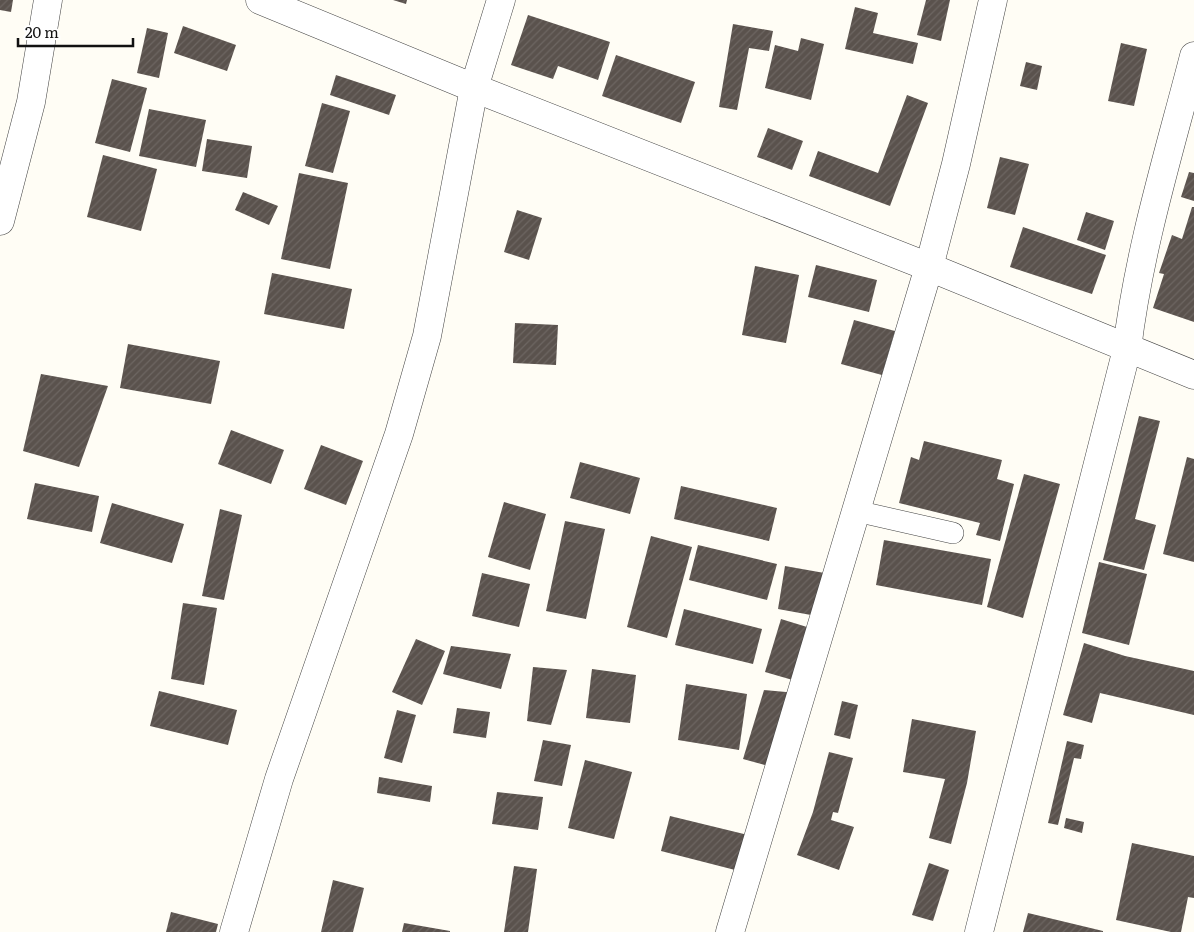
<svg xmlns="http://www.w3.org/2000/svg" width="1194" height="932" font-family="Literata,serif">
<style>
.building{fill:url(#building-hatch)}
.lines{fill:none;stroke-linecap:round;stroke-linejoin:round}
.service-casing{stroke:#444;stroke-width:22}
.minor-casing{stroke:#444;stroke-width:29}
.service{stroke:#fff;stroke-width:21}
.minor{stroke:#fff;stroke-width:28}
</style>
<defs>
<pattern id="building-hatch" width="6" height="6" patternUnits="userSpaceOnUse" patternTransform="scale(1.25)"><rect width="6" height="6" fill="#5a524d"/><path d="M-1 1l2-2M0 6l6-6M5 7l2-2" fill="none" stroke="#6d6662"/></pattern>
</defs>
<rect width="100%" height="100%" fill="#fffdf5"/>
<g class="building">
<polygon points="0,0 13,0 11,12 0,10"/>
<polygon points="393,0 407,0 406,4"/>
<polygon points="926,0 950,0 941,41 917,35"/>
<polygon points="855,7 878,13 873,33 918,43 913,64 845,49"/>
<polygon points="528,15 610,42 598,80 558,66 553,79 511,65"/>
<polygon points="733,24 773,31 769,51 749,48 737,110 719,107"/>
<polygon points="183,26 236,45 227,71 174,53"/>
<polygon points="147,28 168,33 159,78 137,73"/>
<polygon points="801,38 824,44 811,100 765,88 775,45 798,51"/>
<polygon points="1121,43 1147,49 1134,106 1108,101"/>
<polygon points="616,55 695,82 681,123 602,96"/>
<polygon points="1026,62 1042,66 1037,90 1020,86"/>
<polygon points="336,75 396,95 389,115 330,95"/>
<polygon points="112,79 147,88 130,152 95,143"/>
<polygon points="907,95 928,103 890,206 809,176 818,151 878,173"/>
<polygon points="322,103 350,111 333,173 305,166"/>
<polygon points="149,109 206,120 196,167 139,156"/>
<polygon points="768,128 803,141 792,170 757,157"/>
<polygon points="207,139 252,146 247,178 202,171"/>
<polygon points="103,155 157,169 141,231 87,217"/>
<polygon points="1000,157 1029,164 1015,215 987,208"/>
<polygon points="1189,172 1194,173 1194,201 1181,197"/>
<polygon points="299,173 348,183 330,269 281,259"/>
<polygon points="243,192 278,206 269,225 235,210"/>
<polygon points="1192,207 1194,207 1194,322 1153,308 1164,274 1159,273 1172,235 1182,239"/>
<polygon points="517,210 542,218 529,260 504,252"/>
<polygon points="1086,212 1114,221 1105,250 1077,240"/>
<polygon points="1023,227 1106,255 1092,294 1010,267"/>
<polygon points="816,265 877,280 869,312 808,297"/>
<polygon points="755,266 799,275 786,343 742,335"/>
<polygon points="272,273 352,289 344,329 264,314"/>
<polygon points="854,320 895,331 882,375 841,364"/>
<polygon points="515,323 558,325 556,365 513,363"/>
<polygon points="128,344 220,361 211,404 120,388"/>
<polygon points="41,374 108,386 79,467 23,451"/>
<polygon points="1139,416 1160,421 1135,519 1156,525 1144,570 1103,560"/>
<polygon points="231,430 284,450 271,484 218,464"/>
<polygon points="924,441 1002,460 997,479 1014,484 1000,541 976,535 980,523 899,503 911,457 919,460"/>
<polygon points="321,445 363,461 346,505 304,489"/>
<polygon points="1187,457 1194,459 1194,562 1163,554"/>
<polygon points="580,462 640,478 630,514 570,498"/>
<polygon points="1024,474 1060,484 1023,618 987,607"/>
<polygon points="35,483 99,496 92,532 27,519"/>
<polygon points="681,486 777,508 769,541 674,519"/>
<polygon points="504,502 546,514 530,570 488,557"/>
<polygon points="112,503 184,524 172,563 100,543"/>
<polygon points="220,509 242,515 224,600 202,596"/>
<polygon points="565,521 605,529 586,619 546,611"/>
<polygon points="651,536 692,547 667,638 627,627"/>
<polygon points="884,540 991,559 982,605 876,585"/>
<polygon points="698,545 777,564 767,600 689,580"/>
<polygon points="1099,562 1147,574 1129,645 1082,633"/>
<polygon points="785,566 830,574 822,617 778,609"/>
<polygon points="482,573 530,584 519,627 472,616"/>
<polygon points="183,603 217,608 204,685 171,679"/>
<polygon points="684,609 762,629 753,664 675,645"/>
<polygon points="781,619 820,631 803,683 765,672"/>
<polygon points="416,639 445,651 422,705 392,692"/>
<polygon points="1084,643 1125,656 1194,671 1194,715 1100,693 1092,723 1063,715"/>
<polygon points="451,646 511,654 501,689 443,674"/>
<polygon points="533,667 567,670 551,725 527,721"/>
<polygon points="592,669 636,675 630,723 586,718"/>
<polygon points="686,684 747,694 739,750 678,740"/>
<polygon points="764,690 797,693 772,767 743,759"/>
<polygon points="159,691 237,710 228,745 150,726"/>
<polygon points="842,701 858,705 850,739 834,735"/>
<polygon points="457,708 490,712 486,738 453,733"/>
<polygon points="397,710 416,715 402,763 384,758"/>
<polygon points="912,719 976,731 967,783 951,844 929,838 945,779 903,772"/>
<polygon points="543,740 571,745 562,786 534,781"/>
<polygon points="1067,741 1084,745 1081,759 1074,758 1058,825 1048,823"/>
<polygon points="829,752 853,758 838,813 833,812 831,820 854,827 839,870 797,855 813,812"/>
<polygon points="585,760 632,772 614,839 568,828"/>
<polygon points="379,777 432,786 430,802 377,793"/>
<polygon points="497,792 543,797 538,830 492,824"/>
<polygon points="670,816 748,835 739,871 661,851"/>
<polygon points="1066,818 1084,822 1082,833 1064,828"/>
<polygon points="1132,843 1194,856 1194,898 1188,897 1181,932 1171,932 1116,920"/>
<polygon points="929,863 949,870 933,921 912,915"/>
<polygon points="514,866 537,869 528,932 504,932"/>
<polygon points="333,880 364,888 353,932 321,932"/>
<polygon points="171,912 218,924 216,932 166,932"/>
<polygon points="1028,913 1103,931 1103,932 1023,932"/>
<polygon points="404,923 450,931 450,932 402,932"/>
</g>
<g class="lines">
<defs>
<polyline id="service" points="856,511 953,533"/>
<g id="minor">
<polyline points="260,0 474,88 929,267 1194,375"/>
<polyline points="0,221 31,102 48,0"/>
<polyline points="234,932 279,779 399,434 427,336 474,88 501,0"/>
<polyline points="730,932 929,267 956,164 993,0"/>
<path d="M979 932 1127 349C1139 249 1169 153 1194 56"/>
</g>
</defs>
<use href="#service" class="service-casing"/>
<use href="#minor" class="minor-casing"/>
<use href="#service" class="service"/>
<use href="#minor" class="minor"/>
</g>
<path d="M18 38v8h115v-8" fill="none" stroke="#111111" stroke-width="2.5"/>
<text x="25" y="38" font-size="15" fill="#111111" stroke="#ffffff" stroke-width="4" paint-order="stroke">20 m</text>
</svg>
